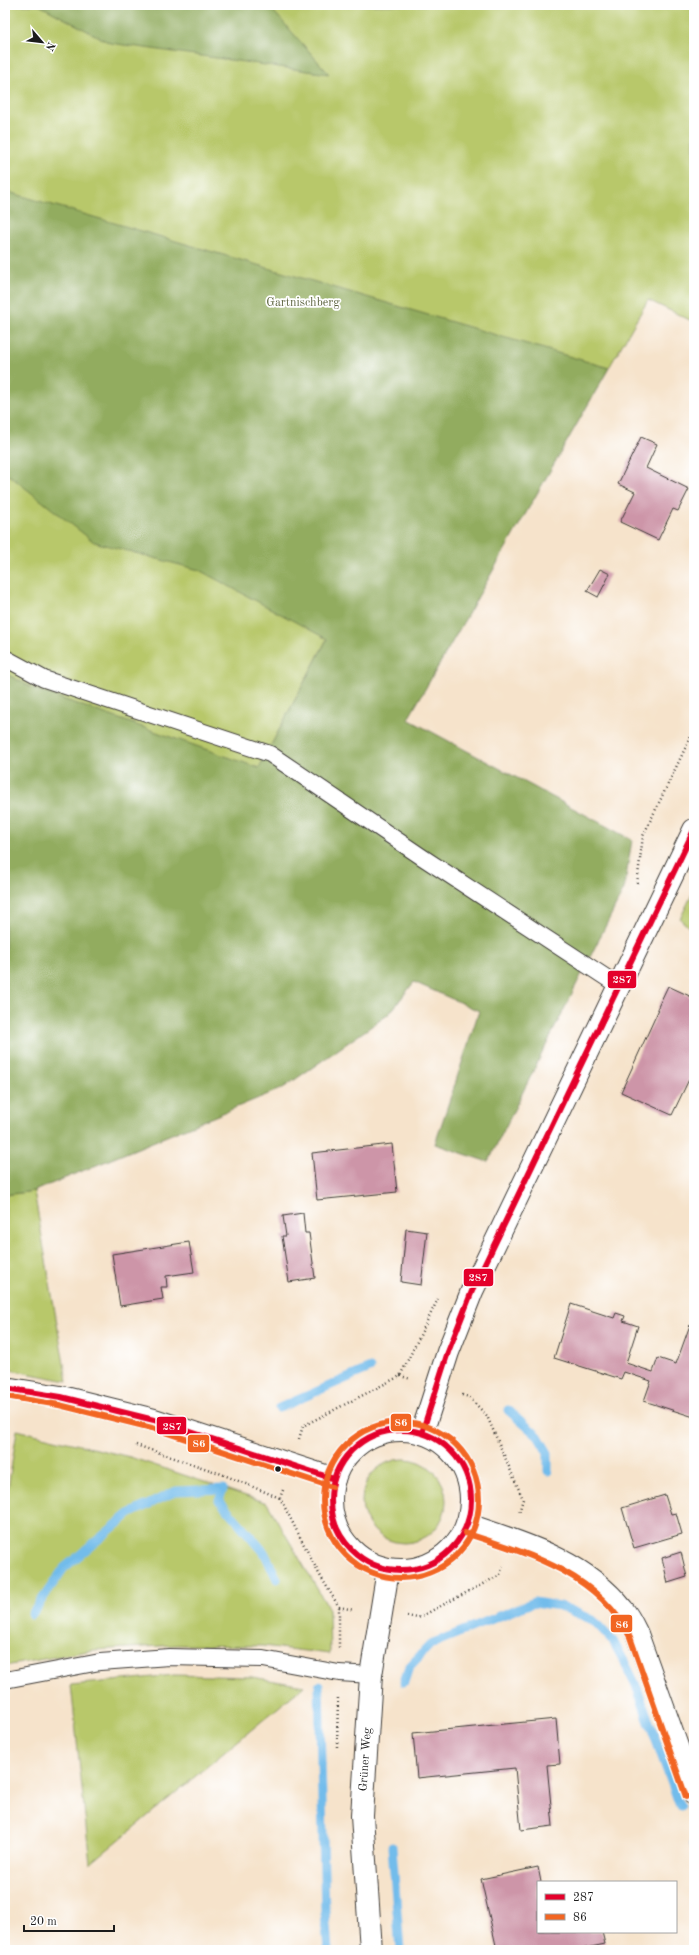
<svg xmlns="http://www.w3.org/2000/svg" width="699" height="1955" font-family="'Old Standard TT',serif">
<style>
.green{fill:#b8c86a;stroke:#6a7243}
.forest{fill:#92ac5e;stroke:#57643d}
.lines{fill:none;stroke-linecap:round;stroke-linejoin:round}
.stream{stroke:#72bceb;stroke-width:9}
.building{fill:#cd95a8}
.service-casing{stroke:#3d3a36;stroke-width:18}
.minor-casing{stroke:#3d3a36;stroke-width:24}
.tertiary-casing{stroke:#3d3a36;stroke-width:24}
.path{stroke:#3d3a36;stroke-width:2.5;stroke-dasharray:1 3;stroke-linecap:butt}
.service{stroke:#fff;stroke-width:16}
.minor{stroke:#fff;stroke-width:22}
.tertiary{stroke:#fff;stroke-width:22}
.bus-1-casing{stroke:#fff;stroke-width:9}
.bus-2-casing{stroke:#fff;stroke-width:9}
.bus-1{stroke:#e4002b;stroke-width:6}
.bus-2{stroke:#f26522;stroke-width:6}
.bus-dot{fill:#1c1c1c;stroke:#fff;stroke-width:1.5}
.labels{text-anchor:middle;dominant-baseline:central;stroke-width:3.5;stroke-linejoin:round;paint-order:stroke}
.park-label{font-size:12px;fill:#5a613b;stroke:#fff}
.street-label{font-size:12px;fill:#1c1c1c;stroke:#fff}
.line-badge{stroke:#fff;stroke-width:1.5}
.badge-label{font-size:11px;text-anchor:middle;font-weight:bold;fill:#fff}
</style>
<rect width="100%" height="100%" fill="#fff"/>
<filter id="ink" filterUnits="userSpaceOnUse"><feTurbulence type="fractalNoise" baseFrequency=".025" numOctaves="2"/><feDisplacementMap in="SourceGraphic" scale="8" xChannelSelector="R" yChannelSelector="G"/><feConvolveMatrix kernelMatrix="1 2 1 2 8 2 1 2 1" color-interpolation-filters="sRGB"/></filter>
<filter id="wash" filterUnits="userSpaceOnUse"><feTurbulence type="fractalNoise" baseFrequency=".012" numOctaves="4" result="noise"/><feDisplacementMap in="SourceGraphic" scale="16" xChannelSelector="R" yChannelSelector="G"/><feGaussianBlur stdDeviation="0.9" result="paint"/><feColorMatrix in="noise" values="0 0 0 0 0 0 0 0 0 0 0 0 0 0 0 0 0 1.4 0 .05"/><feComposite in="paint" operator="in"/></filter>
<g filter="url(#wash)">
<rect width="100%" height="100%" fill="#f6e3cb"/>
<g class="green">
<polygon points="5,5 694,5 694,322 648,300 423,690 327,639 259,768 5,819"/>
<polygon points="694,890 694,932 680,919"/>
<polygon points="34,1191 67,1381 5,1369 5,1195"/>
<polygon points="17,1430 130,1457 267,1503 329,1609 330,1654 263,1646 178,1645 94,1650 5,1666 5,1508"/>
<circle cx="404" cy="1501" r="42"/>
<polygon points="174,1675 252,1677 304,1686 90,1864 71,1685"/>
</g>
<g class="forest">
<polygon points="39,5 268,5 329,74 110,43"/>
<polygon points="5,191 609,368 408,719 632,840 624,889 488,1162 435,1144 479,1011 414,982 389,1014 283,1088 34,1191 5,1195 5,673 34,689 259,768 327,639 199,570 94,542 10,476 5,475"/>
</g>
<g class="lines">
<g class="stream">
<polyline points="279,1408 370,1368"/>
<polyline points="508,1410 538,1436 548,1453 548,1471"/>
<polyline points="32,1614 64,1568 129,1514 176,1491 223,1489 219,1500 264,1552 277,1579"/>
<polyline points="404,1682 409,1667 431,1644 534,1602 560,1606 577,1613 594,1621 613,1641 625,1663 635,1683 680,1806"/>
<polyline points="319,1686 325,1912 328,1950"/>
<polyline points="693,1845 694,1848"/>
<polyline points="392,1847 400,1950"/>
</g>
</g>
<g id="blocks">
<g class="building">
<polygon points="641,437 657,444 646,468 689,489 678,511 673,509 658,540 620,522 635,492 618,484"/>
<polygon points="600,569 610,574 598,597 587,591"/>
<polygon points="668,986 694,998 694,1069 672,1115 621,1092 659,1009 657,1009"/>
<polygon points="392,1144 397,1192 317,1200 312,1153"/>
<polygon points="303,1213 305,1233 309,1233 315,1278 289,1282 282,1236 286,1236 283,1216"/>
<polygon points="406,1229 427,1232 421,1285 401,1282"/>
<polygon points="189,1242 194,1272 166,1276 167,1287 161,1287 163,1299 120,1306 112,1254"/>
<polygon points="571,1304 614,1318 616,1313 625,1316 623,1321 638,1326 626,1363 653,1372 658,1358 676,1364 690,1325 694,1327 694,1417 644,1401 651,1381 624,1372 621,1379 554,1358"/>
<polygon points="665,1495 671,1514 676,1513 682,1534 634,1548 622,1508"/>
<polygon points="681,1552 687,1577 668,1583 662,1558"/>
<polygon points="556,1719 560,1764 547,1765 553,1826 521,1830 515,1768 417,1778 413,1733"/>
<polygon points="538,1867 541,1882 538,1882 538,1932 602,1932 605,1944 577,1950 497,1950 481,1879"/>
</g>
</g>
</g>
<g filter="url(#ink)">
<use href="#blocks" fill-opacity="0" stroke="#3d3a36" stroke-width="1"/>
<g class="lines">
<defs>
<g id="service">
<polyline points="5,658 44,679 270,754 422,857 619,986"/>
<polyline points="5,1680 100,1662 169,1657 263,1659 339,1673 371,1675"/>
</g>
<path id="minor" d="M468 1525C525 1544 584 1561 623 1610 629 1617 633 1626 637 1634L694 1794"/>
<g id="tertiary">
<polyline points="5,1388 61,1397 154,1420 334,1479"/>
<circle cx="401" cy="1500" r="70"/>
<polyline points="422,1433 448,1352 472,1291 694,830"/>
<path id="s1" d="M371 1950 362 1816 371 1675 388 1570"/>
</g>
</defs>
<use href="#service" class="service-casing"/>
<use href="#minor" class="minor-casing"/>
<use href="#tertiary" class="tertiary-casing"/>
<g class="path">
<polyline points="637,883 643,836 694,730"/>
<polyline points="400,1376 411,1379"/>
<polyline points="462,1395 469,1397 487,1416 523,1499 519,1513"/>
<polyline points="299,1439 303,1426 400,1376 438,1299"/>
<polyline points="136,1445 219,1473 280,1498"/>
<polyline points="283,1490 280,1498 318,1572 339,1607 339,1649"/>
<polyline points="339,1607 354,1610"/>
<polyline points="407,1616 418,1618 500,1575 503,1564"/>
<polyline points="337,1747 338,1696"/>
</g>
<use href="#service" class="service"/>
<use href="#minor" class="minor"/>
<use href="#tertiary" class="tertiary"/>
<defs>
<g id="bus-1">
<polyline points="5,1388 61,1397 154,1420 334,1479"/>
<circle cx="401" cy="1500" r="70"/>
<polyline points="422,1433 448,1352 472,1291 694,830"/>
</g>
<g id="bus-2">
<polyline points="5,1396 59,1405 152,1428 332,1487"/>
<circle cx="401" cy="1500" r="78"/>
<path d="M465 1533C527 1553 599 1574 630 1637L686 1797"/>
</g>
</defs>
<use href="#bus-1" class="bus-1-casing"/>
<use href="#bus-2" class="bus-2-casing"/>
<use href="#bus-1" class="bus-1"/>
<use href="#bus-2" class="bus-2"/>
</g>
</g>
<circle class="bus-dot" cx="278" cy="1469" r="3.5"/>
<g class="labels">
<g class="park-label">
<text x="303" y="303">Gartnischberg</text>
</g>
<g class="street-label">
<text stroke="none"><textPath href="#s1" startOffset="191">Grüner Weg</textPath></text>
</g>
</g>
<g class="line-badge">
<rect x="607" y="970" width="30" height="19" rx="4" fill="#e4002b"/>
<rect x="463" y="1268" width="31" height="19" rx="4" fill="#e4002b"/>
<rect x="390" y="1413" width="22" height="19" rx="4" fill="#f26522"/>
<rect x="156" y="1416" width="31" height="19" rx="4" fill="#e4002b"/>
<rect x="187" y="1434" width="23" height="19" rx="4" fill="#f26522"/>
<rect x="610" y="1614" width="23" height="19" rx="4" fill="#f26522"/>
</g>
<g class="badge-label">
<text x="622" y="983">287</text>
<text x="478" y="1281">287</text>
<text x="401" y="1426">86</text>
<text x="172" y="1430">287</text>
<text x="199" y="1447">86</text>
<text x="622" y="1628">86</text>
</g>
<rect width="699" height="1955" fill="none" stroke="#fff" stroke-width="20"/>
<rect x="537" y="1881" width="140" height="52" fill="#ffffff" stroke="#a4a4a4"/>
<rect x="545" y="1894" width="20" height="6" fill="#e4002b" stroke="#a4a4a4"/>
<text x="573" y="1901" font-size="12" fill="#1c1c1c">287</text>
<rect x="545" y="1914" width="20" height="6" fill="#f26522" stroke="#a4a4a4"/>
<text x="573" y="1921" font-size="12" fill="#1c1c1c">86</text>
<g transform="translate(42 42) rotate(118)" stroke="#ffffff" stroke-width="3" paint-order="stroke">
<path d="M0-3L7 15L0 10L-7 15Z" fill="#1c1c1c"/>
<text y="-6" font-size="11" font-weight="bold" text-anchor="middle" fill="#1c1c1c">N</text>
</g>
<path d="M24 1925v6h90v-6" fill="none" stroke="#1c1c1c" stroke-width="2"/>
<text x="30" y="1925" font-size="12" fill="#1c1c1c" stroke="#ffffff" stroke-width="3" paint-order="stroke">20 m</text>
</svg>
